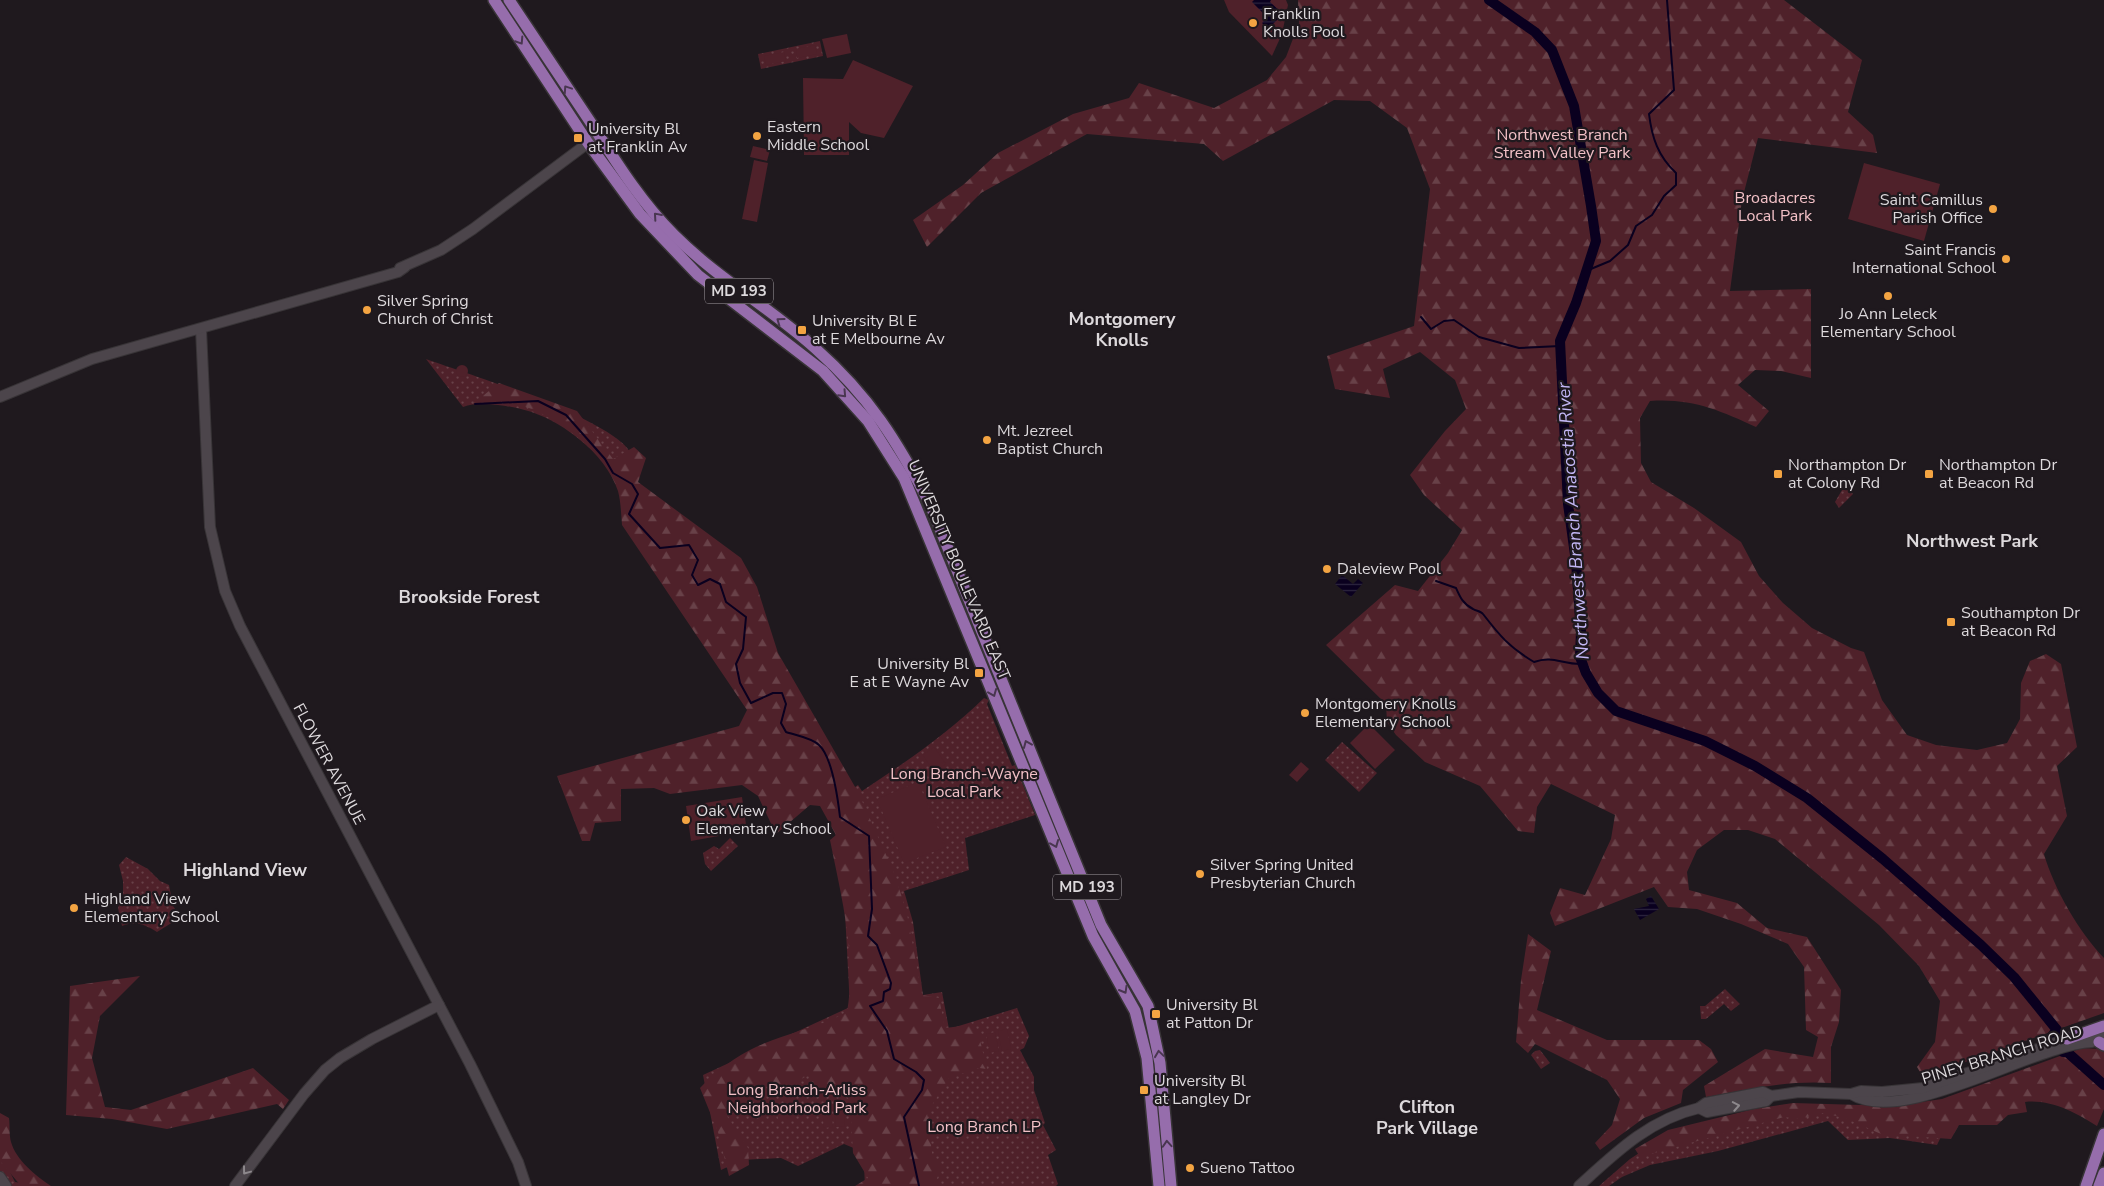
<svg xmlns="http://www.w3.org/2000/svg" width="2104" height="1186" font-family="'Nunito Sans',sans-serif">
<style>
.green{fill:url(#green-dots)}
.forest{fill:url(#forest-firs)}
.pitch{fill:#4f212a}
.water{fill:url(#water-rules)}
.lines{fill:none;stroke-linecap:round;stroke-linejoin:round}
.stream{stroke:#0a001f;stroke-width:2}
.river{stroke:#0a001f;stroke-width:10}
.secondary-casing{stroke:#383437;stroke-width:12}
.primary-casing{stroke:#383437;stroke-width:14}
.secondary{stroke:#4c454b;stroke-width:10}
.primary{stroke:#966dac;stroke-width:11}
.oneway{stroke:#493650}
.oneway2{stroke:#8d888c}
.poi-dot{fill:#f3a442;stroke:#1f191e;stroke-width:2}
.labels{text-anchor:middle;dominant-baseline:central;stroke-width:4.5;stroke-linejoin:round;paint-order:stroke}
.shield{fill:#1f191e;stroke:#a49fa3;stroke-width:1}
.shield-label{font-size:15px;font-weight:bold;fill:#ddd9dc}
.poi-label{font-size:16px;fill:#ddd9dc;stroke:#1f191e;text-anchor:start}
.park-label{font-size:16px;fill:#f3c1c7;stroke:#1f191e}
.street-label{font-size:16px;fill:#ddd9dc;stroke:#1f191e}
.neighbourhood-label{font-size:18px;font-weight:bold;fill:#ddd9dc;stroke:#1f191e}
.water-label{font-size:18px;font-style:italic;fill:#c3b7f5;stroke:#1f191e}
</style>
<defs>
<pattern id="green-dots" width="8" height="8" patternUnits="userSpaceOnUse" patternTransform="scale(1.25)"><rect width="8" height="8" fill="#4f212a"/><path d="M2 2h.1M6 6h.1" fill="none" stroke="#684148" stroke-width="1.8" stroke-linecap="round"/></pattern>
<pattern id="forest-firs" width="22" height="20" patternUnits="userSpaceOnUse" patternTransform="scale(1.25)"><rect width="22" height="20" fill="#4f212a"/><path d="M5 1l3.5 6h-7zM16 11l3.5 6h-7z" fill="#684148"/></pattern>
<pattern id="water-rules" width="6" height="5" patternUnits="userSpaceOnUse" patternTransform="scale(1.25)"><rect width="6" height="5" fill="#0a001f"/><path d="M0 2.5h6" fill="none" stroke="#2d253f"/></pattern>
</defs>
<rect width="100%" height="100%" fill="#1f191e"/>
<g class="green">
<polygon points="820,41 823,56 761,69 758,54"/>
<path d="M426 359C467 374 610 418 630 452L611 468C576 434 548 410 498 405 486 404 474 403 463 407Z"/>
<polygon points="1842,490 1849,490 1853,494 1839,508 1835,502"/>
<path d="M984 698 989 700 987 704 1012 766 1015 765 1035 815 965 838 969 870 904 891 913 922 923 995 942 992 949 1029 1017 1008 1029 1036 1024 1048 1020 1050 1034 1077V1090L1045 1123 1043 1125 1056 1150 1048 1155 1058 1184 1056 1186H865L864 1166 856 1149 844 1144 798 1166 781 1158 742 1160 721 1170 703 1075 850 1007 843 875 833 822 824 808 858 785 862 791C906 762 947 734 984 698Z"/>
<polygon points="1342,742 1377,773 1359,792 1325,760"/>
<polygon points="730,838 738,846 711,871 705,864 703,853 714,846 719,849"/>
<path d="M126 857 148 869 160 881 169 885 173 906 181 917 157 932C144 924 136 921 122 926L118 908 123 893V881L119 865Z"/>
<polygon points="1725,989 1740,1004 1731,1011 1724,1004 1706,1019 1701,1019 1700,1006 1705,1006"/>
<polygon points="1540,1050 1550,1063 1541,1069 1531,1055 1535,1051"/>
<polygon points="1960,1098 1937,1145 1890,1138 1848,1140 1828,1121 1718,1151 1650,1165 1622,1177 1609,1186 1599,1186 1630,1159 1653,1144 1776,1111 1886,1114"/>
<polygon points="0,1152 15,1182 41,1186 0,1186"/>
</g>
<g class="forest">
<path d="M1298 0H1784L1862 60 1848 112 1873 135 1877 153 1758 138 1742 200 1730 291 1811 289V378L1781 371 1755 370 1738 385 1769 411 1756 427C1719 410 1691 398 1650 401L1640 418 1641 463 1651 482 1694 508 1741 542 1759 576 1783 603 1812 628 1851 648 1864 652 1882 700 1907 735 1936 745 1977 750 2007 743 2020 719 2021 683 2030 661 2046 654 2061 664 2077 747 2057 766 2067 816 2044 854C2054 889 2079 932 2104 958V1013L1923 1077 1917 1067 1935 1042 1940 1001 1919 966 1879 925 1775 839 1748 830H1724L1697 850 1687 872 1689 890 1737 903 1767 928 1807 937 1841 990 1839 1022 1831 1047V1083C1788 1080 1749 1089 1706 1097L1704 1086 1765 1049 1813 1057 1818 1037 1806 1030 1804 967 1788 944 1741 924 1697 909 1668 907 1654 887 1555 926 1550 913 1560 888 1585 895 1611 839 1615 815 1551 784 1537 807 1534 833 1518 831 1480 786 1425 762 1396 735 1387 722 1386 704 1326 645 1395 585 1418 591 1448 553 1462 530 1424 495 1410 475 1445 431 1466 409 1455 380 1420 352 1383 369 1390 398 1335 389 1327 356 1414 326 1430 189 1407 128 1370 101 1334 100 1223 161 1204 144 1087 134 981 193 927 247 913 220 963 185 998 153 1073 114 1129 98 1139 83 1214 108 1267 80 1286 57 1299 23Z"/>
<path d="M499 383 577 411 613 459 634 447 646 458 638 482 741 558 757 587 778 653 858 792 895 875 907 914 922 995 939 998 945 1028 970 1025 978 1032 987 1069 979 1068 949 1078 927 1113 932 1153 941 1168 934 1186H855L868 1178 853 1153 850 1100 837 1088 822 1089 812 1074 799 1080 793 1105H786L771 1082C755 1094 745 1108 727 1116L748 1148 749 1165 729 1176 718 1132 700 1088C715 1072 736 1056 756 1047 786 1033 818 1028 847 1012 857 956 841 895 830 840L836 835 820 806 810 805 776 834 758 796 742 785 670 794 654 788 621 789V821L595 823 590 841H582L557 776 739 726 747 710 622 525C621 514 621 502 618 491 606 453 559 419 524 406 510 401 489 403 474 403Z"/>
<polygon points="1528,934 1551,951 1537,1010 1607,1040 1699,1040 1711,1049 1718,1062 1683,1090 1681,1103 1644,1118 1600,1150 1595,1143 1612,1125 1620,1099 1607,1080 1535,1044 1528,1053 1516,1042 1521,980"/>
<polygon points="140,976 100,1016 92,1058 105,1107 131,1110 253,1068 289,1100 283,1109 277,1104 167,1129 112,1119 66,1115 70,986"/>
<path d="M2082 1048 2100 1049 2104 1052V1109L2097 1126C2076 1113 2051 1099 2025 1102L2027 1112 2008 1115 1997 1125H1959L1951 1139 1881 1134 1845 1118 1822 1113 1799 1119 1784 1117 1640 1157 1635 1149 1668 1130 1754 1109 1793 1103 1894 1106 1942 1099Z"/>
<path d="M0 1113 9 1118C10 1125 9 1135 11 1142 16 1160 36 1176 51 1186H21L0 1161Z"/>
</g>
<g class="pitch">
<polygon points="1224,0 1286,0 1288,5 1282,34 1272,56 1229,12"/>
<polygon points="847,34 851,53 827,58 822,39"/>
<polygon points="815,45 817,54 797,58 796,49"/>
<polygon points="784,52 786,61 766,65 764,56"/>
<polygon points="853,60 913,86 884,138 861,133 849,122 849,155 804,155 803,78 843,79"/>
<polygon points="753,146 770,150 767,161 750,157"/>
<polygon points="754,160 768,163 757,222 742,219"/>
<polygon points="1864,163 1940,184 1924,241 1848,219"/>
<circle cx="462" cy="371" r="6"/>
<polygon points="1369,724 1395,750 1375,769 1350,743"/>
<polygon points="934,747 946,764 934,772 923,755"/>
<polygon points="1301,762 1309,769 1297,782 1289,775"/>
<polygon points="918,782 946,847 904,863 877,799"/>
<polygon points="742,797 747,831 691,841 686,806"/>
<polygon points="1007,1029 1011,1049 1002,1051 998,1031"/>
<polygon points="995,1032 999,1051 990,1053 986,1034"/>
<polygon points="843,1106 845,1126 836,1127 834,1107"/>
<polygon points="777,1107 795,1107 795,1119 778,1119"/>
<polygon points="831,1107 833,1127 824,1128 822,1108"/>
</g>
<g class="water">
<polygon points="1254,0 1271,0 1270,2 1283,14 1268,29 1262,23 1267,17 1252,2"/>
<polygon points="1342,575 1353,584 1358,579 1363,583 1351,597 1335,584"/>
<polygon points="1651,896 1659,909 1640,920 1634,909 1649,906 1646,899"/>
</g>
<g class="lines">
<g class="stream">
<path d="M1586 271 1610 261 1628 245 1636 226 1652 215 1664 196 1676 185V173C1658 156 1652 138 1649 114L1674 90 1667 0"/>
<polyline points="1421,317 1431,329 1444,321 1454,320 1479,337 1519,348 1560,346"/>
<path d="M475 404 538 401 566 415 605 459 613 473 632 484 638 494 629 514 660 548 689 545 698 560 692 575 698 585 710 579 720 584 726 602 746 617 743 649 736 664 740 683 751 703 773 693H782L786 704 781 723 786 732C795 735 812 738 819 745 832 757 838 800 840 817L869 836 872 909 868 936 877 945 891 983 890 989 884 992 883 1001 870 1006 887 1031 894 1059 916 1072 924 1080 922 1090 904 1117 919 1186"/>
<path d="M1436 581 1456 588C1460 597 1463 604 1473 609 1476 611 1481 611 1483 614 1500 636 1509 647 1534 662 1554 655 1562 665 1583 664"/>
</g>
<polyline class="river" points="1489,0 1535,32 1552,50 1574,106 1591,206 1596,241 1576,303 1560,341 1568,504 1576,562 1581,632 1580,657 1586,673 1598,693 1616,711 1705,741 1755,766 1807,798 1883,859 1981,945 2014,977 2057,1030 2052,1036 2063,1052 2067,1052 2104,1085"/>
<defs>
<g id="secondary">
<polyline points="400,268 441,250 473,229 588,143 595,130"/>
<polyline points="201,329 210,527 225,591 240,626 470,1064 518,1162 526,1186"/>
<polyline points="0,397 92,359 398,272 405,267"/>
<path d="M1851 1094C1904 1127 2032 1045 2092 1042"/>
<polyline points="1699,1108 1707,1112 1766,1101 1771,1096"/>
<polyline points="0,1177 6,1186"/>
<polyline points="235,1186 304,1094 325,1070 340,1058 372,1039 439,1005"/>
<path d="M1579 1186C1615 1153 1650 1119 1699 1108L1706 1103 1763 1092 1771 1096 1799 1092 1851 1094 1861 1091 1882 1092 1923 1088 2067 1039 2086 1035H2104"/>
</g>
<g id="primary">
<polyline points="494,0 588,143 640,214 698,275 823,371 868,421 904,478 1093,936 1135,1011 1147,1058 1159,1186"/>
<path d="M509 0C537 42 565 84 593 126 618 165 642 203 674 235 719 280 771 308 816 349 870 397 897 441 930 504L1101 925 1148 1006 1160 1063 1171 1186"/>
<polyline points="2067,1039 2104,1026"/>
<polyline points="2099,1042 2104,1045"/>
<polyline points="2086,1186 2104,1134"/>
<polyline points="2099,1186 2104,1173"/>
</g>
</defs>
<use href="#secondary" class="secondary-casing"/>
<use href="#primary" class="primary-casing"/>
<use href="#secondary" class="secondary"/>
<use href="#primary" class="primary"/>
</g>
<defs><path id="oneway-chevron" d="M-2-3.5L2.5 0L-2 3.5" fill="none" stroke-width="1.6" stroke-linecap="round" stroke-linejoin="round" transform="scale(1.25)"/></defs>
<g class="oneway">
<use href="#oneway-chevron" transform="translate(520 41) rotate(57)"/>
<use href="#oneway-chevron" transform="translate(567 89) rotate(-124)"/>
<use href="#oneway-chevron" transform="translate(657 216) rotate(-131)"/>
<use href="#oneway-chevron" transform="translate(780 321) rotate(-144)"/>
<use href="#oneway-chevron" transform="translate(843 394) rotate(47)"/>
<use href="#oneway-chevron" transform="translate(993 693) rotate(68)"/>
<use href="#oneway-chevron" transform="translate(1027 744) rotate(-113)"/>
<use href="#oneway-chevron" transform="translate(1055 844) rotate(68)"/>
<use href="#oneway-chevron" transform="translate(1124 990) rotate(60)"/>
<use href="#oneway-chevron" transform="translate(1159 1054) rotate(-98)"/>
<use href="#oneway-chevron" transform="translate(1167 1144) rotate(-94)"/>
</g>
<g class="oneway2">
<use href="#oneway-chevron" transform="translate(1736 1106) rotate(-10)"/>
<use href="#oneway-chevron" transform="translate(246 1171) rotate(127)"/>
</g>
<g class="poi-dot">
<circle cx="1253" cy="23" r="5"/>
<circle cx="757" cy="136" r="5"/>
<rect x="573" y="133" width="10" height="10" rx="2.5"/>
<circle cx="1993" cy="209" r="5"/>
<circle cx="2006" cy="259" r="5"/>
<circle cx="1888" cy="296" r="5"/>
<circle cx="367" cy="310" r="5"/>
<rect x="797" y="325" width="10" height="10" rx="2.5"/>
<circle cx="987" cy="440" r="5"/>
<rect x="1773" y="469" width="10" height="10" rx="2.5"/>
<rect x="1924" y="469" width="10" height="10" rx="2.5"/>
<circle cx="1327" cy="569" r="5"/>
<rect x="1946" y="617" width="10" height="10" rx="2.5"/>
<rect x="974" y="668" width="10" height="10" rx="2.5"/>
<circle cx="1305" cy="713" r="5"/>
<circle cx="686" cy="820" r="5"/>
<circle cx="1200" cy="874" r="5"/>
<circle cx="74" cy="908" r="5"/>
<rect x="1151" y="1009" width="10" height="10" rx="2.5"/>
<rect x="1139" y="1085" width="10" height="10" rx="2.5"/>
<circle cx="1190" cy="1168" r="5"/>
</g>
<g class="labels">
<g class="shield">
<rect x="705" y="278.5" width="68" height="25" rx="4"/>
<rect x="1053" y="874.5" width="68" height="25" rx="4"/>
</g>
<g class="shield-label">
<text x="739" y="291">MD 193</text>
<text x="1087" y="887">MD 193</text>
</g>
<g class="poi-label">
<text x="1263" y="14">Franklin<tspan x="1263" dy="18">Knolls Pool</tspan></text>
<text x="767" y="127">Eastern<tspan x="767" dy="18">Middle School</tspan></text>
<text x="588" y="129">University Bl<tspan x="588" dy="18">at Franklin Av</tspan></text>
<text x="1983" y="200" text-anchor="end">Saint Camillus<tspan x="1983" dy="18">Parish Office</tspan></text>
<text x="1996" y="250" text-anchor="end">Saint Francis<tspan x="1996" dy="18">International School</tspan></text>
<text x="377" y="301">Silver Spring<tspan x="377" dy="18">Church of Christ</tspan></text>
<text x="1888" y="314" text-anchor="middle">Jo Ann Leleck<tspan x="1888" dy="18">Elementary School</tspan></text>
<text x="812" y="321">University Bl E<tspan x="812" dy="18">at E Melbourne Av</tspan></text>
<text x="997" y="431">Mt. Jezreel<tspan x="997" dy="18">Baptist Church</tspan></text>
<text x="1788" y="465">Northampton Dr<tspan x="1788" dy="18">at Colony Rd</tspan></text>
<text x="1939" y="465">Northampton Dr<tspan x="1939" dy="18">at Beacon Rd</tspan></text>
<text x="1337" y="569">Daleview Pool</text>
<text x="1961" y="613">Southampton Dr<tspan x="1961" dy="18">at Beacon Rd</tspan></text>
<text x="969" y="664" text-anchor="end">University Bl<tspan x="969" dy="18">E at E Wayne Av</tspan></text>
<text x="1315" y="704">Montgomery Knolls<tspan x="1315" dy="18">Elementary School</tspan></text>
<text x="696" y="811">Oak View<tspan x="696" dy="18">Elementary School</tspan></text>
<text x="1210" y="865">Silver Spring United<tspan x="1210" dy="18">Presbyterian Church</tspan></text>
<text x="84" y="899">Highland View<tspan x="84" dy="18">Elementary School</tspan></text>
<text x="1166" y="1005">University Bl<tspan x="1166" dy="18">at Patton Dr</tspan></text>
<text x="1154" y="1081">University Bl<tspan x="1154" dy="18">at Langley Dr</tspan></text>
<text x="1200" y="1168">Sueno Tattoo</text>
</g>
<g class="park-label">
<text x="1562" y="135">Northwest Branch<tspan x="1562" dy="18">Stream Valley Park</tspan></text>
<text x="1775" y="198">Broadacres<tspan x="1775" dy="18">Local Park</tspan></text>
<text x="964" y="774">Long Branch-Wayne<tspan x="964" dy="18">Local Park</tspan></text>
<text x="797" y="1090">Long Branch-Arliss<tspan x="797" dy="18">Neighborhood Park</tspan></text>
<text x="984" y="1127">Long Branch LP</text>
</g>
<g class="street-label">
<text transform="translate(959 570) rotate(67)">UNIVERSITY BOULEVARD EAST</text>
<text transform="translate(329 764) rotate(62)">FLOWER AVENUE</text>
<text transform="translate(2002 1055) rotate(-17)">PINEY BRANCH ROAD</text>
</g>
<g class="neighbourhood-label">
<text x="1122" y="319">Montgomery<tspan x="1122" dy="21">Knolls</tspan></text>
<text x="1972" y="541">Northwest Park</text>
<text x="469" y="597">Brookside Forest</text>
<text x="245" y="870">Highland View</text>
<text x="1427" y="1107">Clifton<tspan x="1427" dy="21">Park Village</tspan></text>
</g>
<g class="water-label">
<text transform="translate(1573 521) rotate(-94)">Northwest Branch Anacostia River</text>
</g>
</g>
</svg>
